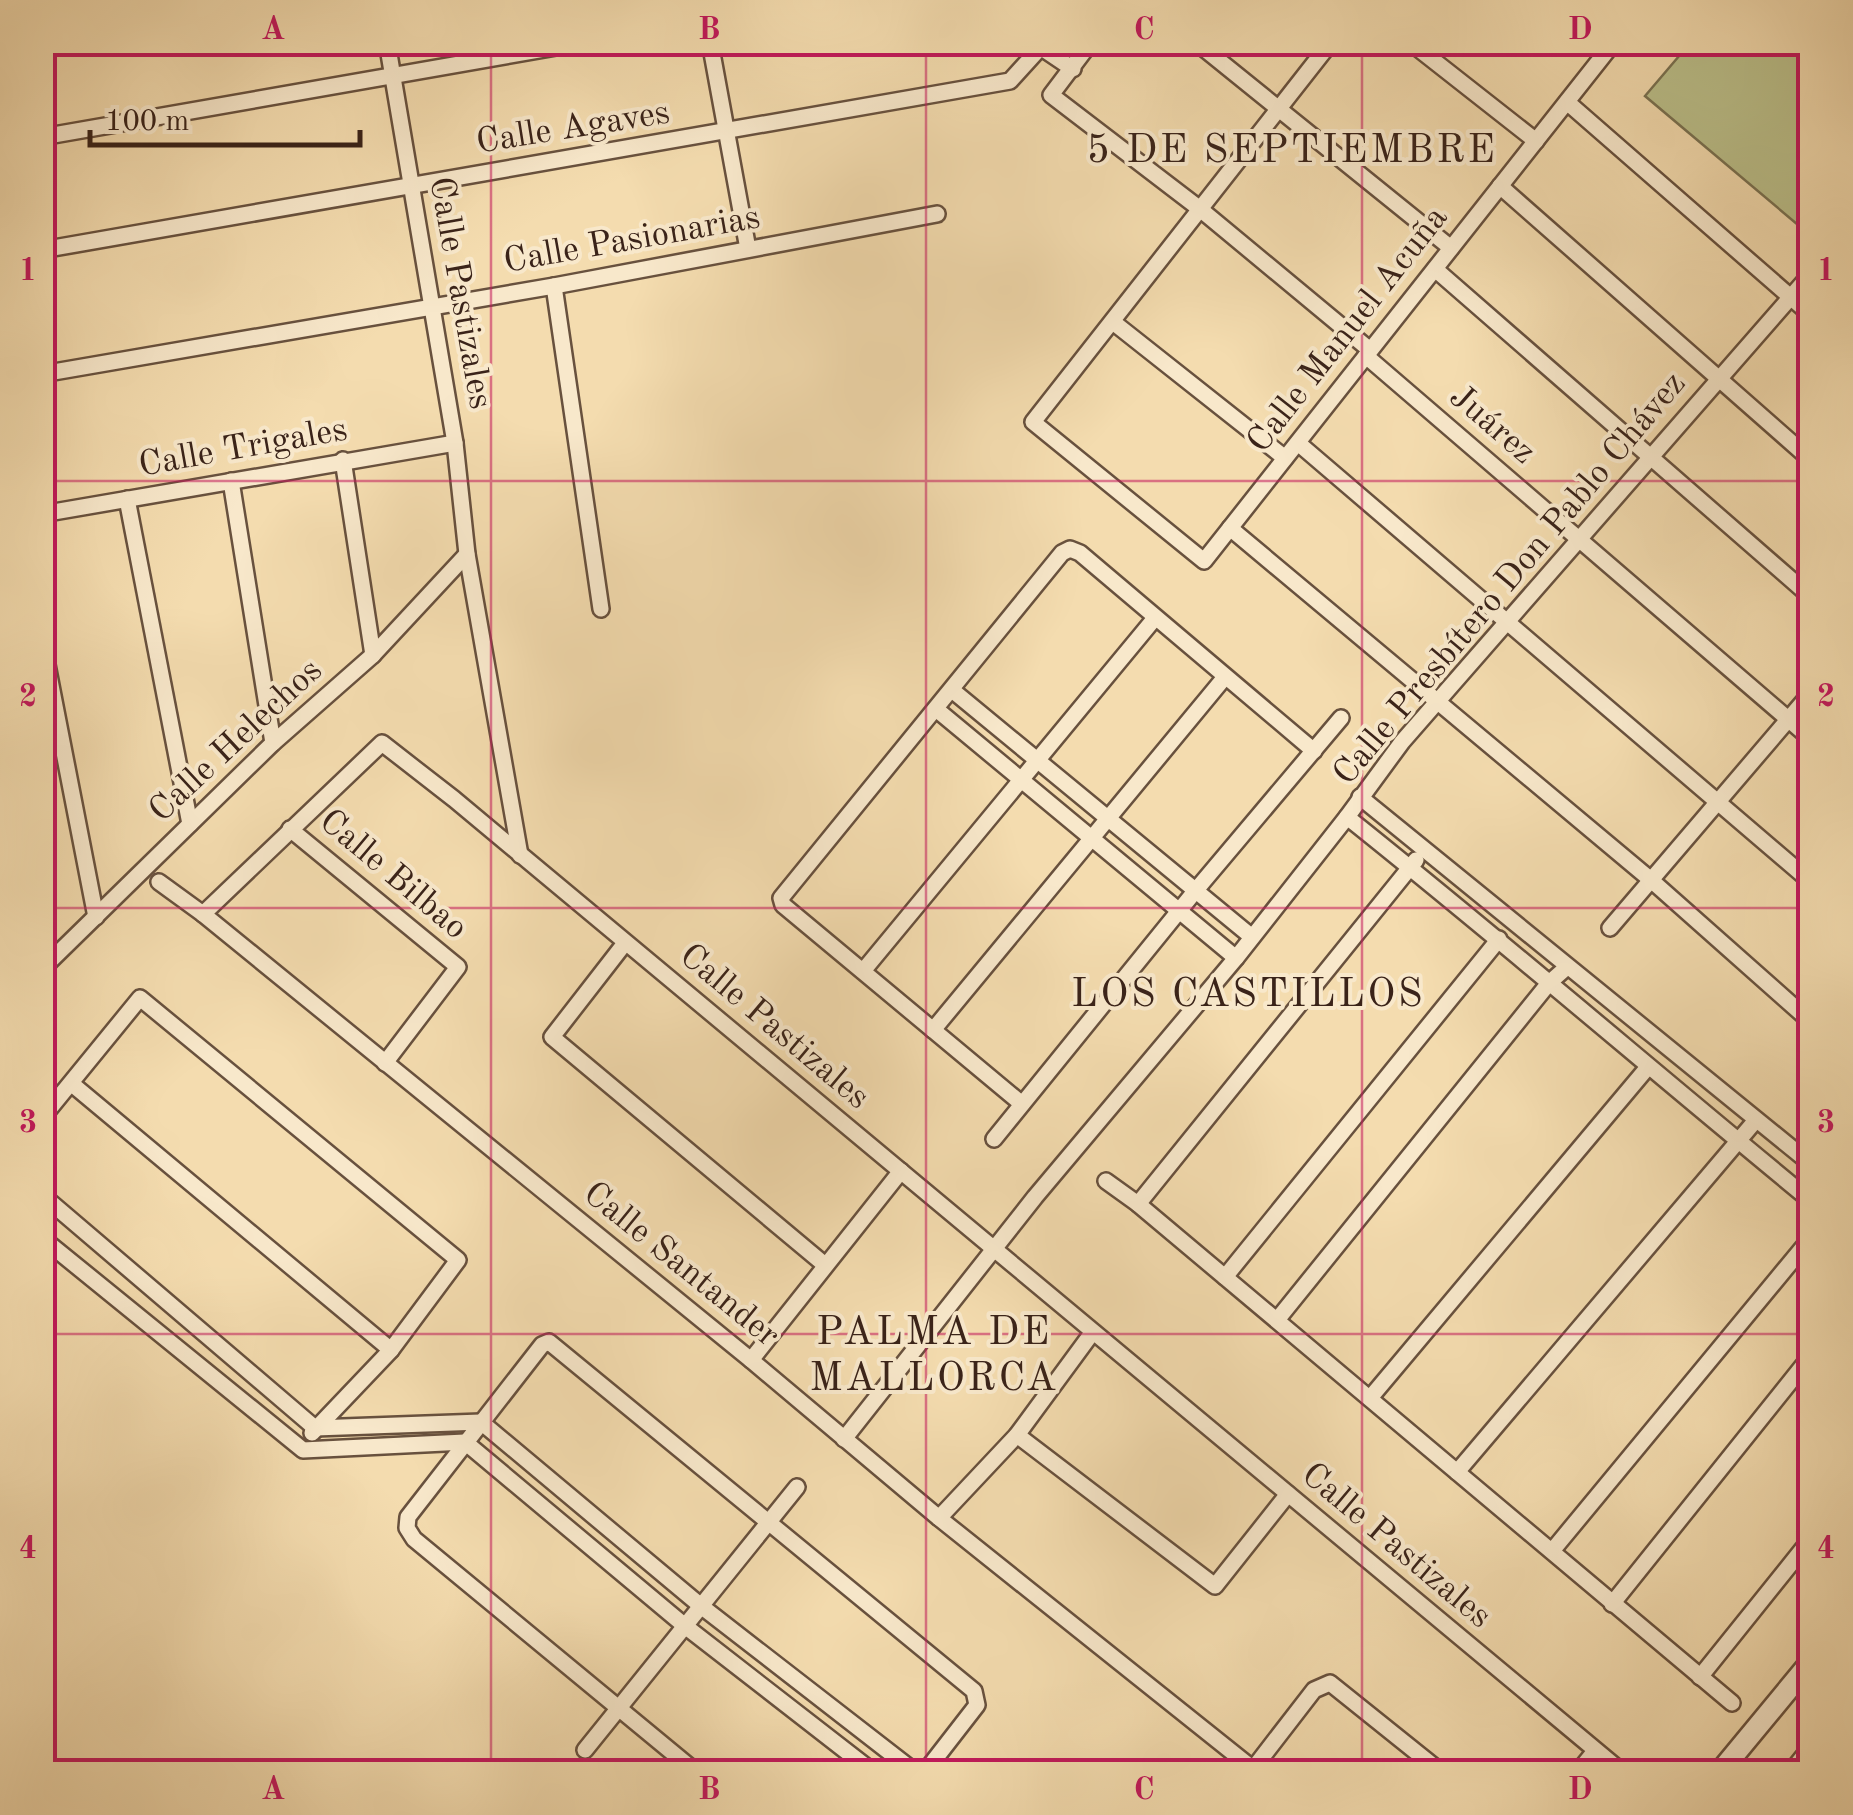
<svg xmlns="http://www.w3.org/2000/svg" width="1853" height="1815" font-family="'Old Standard TT',serif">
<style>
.green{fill:#bbc08b;stroke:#7a7252;stroke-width:2.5}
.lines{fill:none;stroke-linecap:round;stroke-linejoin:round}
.minor-casing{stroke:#68513e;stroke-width:20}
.tertiary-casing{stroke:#68513e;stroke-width:25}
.minor{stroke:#f8e8cb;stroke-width:15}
.tertiary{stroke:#f8e8cb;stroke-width:20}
.grid{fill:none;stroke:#c2185b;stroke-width:2.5;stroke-opacity:0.55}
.labels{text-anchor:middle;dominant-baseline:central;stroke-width:8;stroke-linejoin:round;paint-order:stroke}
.street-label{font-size:35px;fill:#3a2319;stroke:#f8e8cb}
.quarter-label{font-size:40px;letter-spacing:2.5px;fill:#3a2319;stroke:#f8e8cb}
.neatline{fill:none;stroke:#c2185b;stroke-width:4}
.grid-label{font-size:32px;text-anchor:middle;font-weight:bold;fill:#c2185b}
</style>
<rect width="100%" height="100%" fill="#f4dcaf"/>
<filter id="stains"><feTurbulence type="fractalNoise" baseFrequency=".002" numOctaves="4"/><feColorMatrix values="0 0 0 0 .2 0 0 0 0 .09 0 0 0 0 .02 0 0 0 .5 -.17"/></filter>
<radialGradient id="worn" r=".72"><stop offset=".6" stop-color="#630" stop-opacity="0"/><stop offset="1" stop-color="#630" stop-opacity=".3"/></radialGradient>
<polygon class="green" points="1691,42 1810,43 1810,235 1645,96"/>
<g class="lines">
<defs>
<g id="minor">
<polyline points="387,42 455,443 467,554 520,855"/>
<polyline points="710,42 748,249"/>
<polyline points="1033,42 1073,69"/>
<polyline points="1091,42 1051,95 1200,209 1370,350"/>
<polyline points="1196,42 1451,248"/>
<polyline points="1331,42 1033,422 1204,561 1614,42"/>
<polyline points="1410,42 1536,141"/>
<polyline points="1567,102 1810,314"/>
<polyline points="42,137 585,42"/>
<polyline points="1500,186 1810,459"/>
<polyline points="42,250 1010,81 1040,48"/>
<polyline points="1435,269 1810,596"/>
<polyline points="554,286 601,609"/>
<polyline points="1113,322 1285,458"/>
<polyline points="1366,356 1810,738"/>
<polyline points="42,374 554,286 937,214"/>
<polyline points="1298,443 1810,881"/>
<polyline points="343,460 373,655"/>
<polyline points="231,481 273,743"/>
<polyline points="127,499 190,824"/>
<polyline points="42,514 455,443"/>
<polyline points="1230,528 1651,880 1810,1021"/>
<polyline points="42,639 96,917"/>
<polyline points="952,690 1252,937"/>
<polyline points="936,709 1236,958"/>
<polyline points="1360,797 1810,1163"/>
<path d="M1347 817C1504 942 1655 1073 1810 1200"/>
<polyline points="290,829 458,967 385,1063"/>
<polyline points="159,882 203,914 751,1360 939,1518 1257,1772"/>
<polyline points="203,914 382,743 454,799 1622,1772"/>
<polyline points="1610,928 1810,694"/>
<polyline points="625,943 552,1037 825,1265"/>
<polyline points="42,969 273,743 373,655 467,554"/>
<polyline points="863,971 1155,618"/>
<polyline points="933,1030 1225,677"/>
<polyline points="72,1084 391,1350"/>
<polyline points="1022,1104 783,905 781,898 1062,553 1070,549 1080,553 1314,751"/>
<polyline points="42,1118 140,998 458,1260 391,1350 312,1433"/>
<polyline points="994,1139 1196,890 1341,718"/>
<polyline points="1106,1181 1138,1204 1732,1703"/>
<polyline points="42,1195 315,1428 481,1422 701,1606 915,1772"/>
<polyline points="1138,1204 1416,860"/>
<polyline points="42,1238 303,1450 465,1442 685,1626 873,1772"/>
<polyline points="1225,1277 1499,939"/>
<polyline points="1277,1320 1549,983 1567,967"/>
<polyline points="751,1360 901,1171"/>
<polyline points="1370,1398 1648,1067"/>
<polyline points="1017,1435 1215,1586 1288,1494"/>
<polyline points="844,1439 1035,1197 1236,958 1347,817 1402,742 1810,275"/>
<polyline points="1457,1472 1756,1120"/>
<polyline points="939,1518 1017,1435 1092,1333"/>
<polyline points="1552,1551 1810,1239"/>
<polyline points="1612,1604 1810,1357"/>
<polyline points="1700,1677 1810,1540"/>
<polyline points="585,1750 797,1487"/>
<polyline points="1253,1769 1314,1690 1330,1683 1441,1772"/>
<polyline points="696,1772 414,1539 407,1528 408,1517 542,1345 549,1342 974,1691 977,1705 925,1772"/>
<polyline points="1007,1772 1062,1772"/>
<polyline points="1578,1772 1595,1751"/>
</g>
<g id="tertiary">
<polyline points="1720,1772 1810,1663"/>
<polyline points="1794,1772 1810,1752"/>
</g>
</defs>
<use href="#minor" class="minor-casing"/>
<use href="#tertiary" class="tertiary-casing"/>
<use href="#minor" class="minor"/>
<use href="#tertiary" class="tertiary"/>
</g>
<path class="grid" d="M491 42V1772M926 42V1772M1362 42V1772M42 481H1810M42 908H1810M42 1334H1810"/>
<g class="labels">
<g class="street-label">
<text transform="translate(573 128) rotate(-9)">Calle Agaves</text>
<text transform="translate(632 240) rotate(-10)">Calle Pasionarias</text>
<text transform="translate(460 293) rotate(80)">Calle Pastizales</text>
<text transform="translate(1348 330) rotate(-52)">Calle Manuel Acuña</text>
<text transform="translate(1492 425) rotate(41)">Juárez</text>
<text transform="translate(243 448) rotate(-10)">Calle Trigales</text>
<text transform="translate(1510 579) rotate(-50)">Calle Presbítero Don Pablo Chávez</text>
<text transform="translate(236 741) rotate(-43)">Calle Helechos</text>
<text transform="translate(393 875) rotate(40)">Calle Bilbao</text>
<text transform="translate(774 1027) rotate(40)">Calle Pastizales</text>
<text transform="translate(681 1265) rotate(39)">Calle Santander</text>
<text transform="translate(1396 1546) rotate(40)">Calle Pastizales</text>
</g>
<g class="quarter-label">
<text x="1292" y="152">5 DE SEPTIEMBRE</text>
<text x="1248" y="996">LOS CASTILLOS</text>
<text x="934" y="1334">PALMA DE<tspan x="934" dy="46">MALLORCA</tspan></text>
</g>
</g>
<rect width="1853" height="1815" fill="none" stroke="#f4dcaf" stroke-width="110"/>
<path d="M90 130v15h270v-15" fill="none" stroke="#3a2319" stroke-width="5"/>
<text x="105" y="130" font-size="30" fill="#3a2319" stroke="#f8e8cb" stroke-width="8" paint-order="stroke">100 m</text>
<rect x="55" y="55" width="1743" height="1705" class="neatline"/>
<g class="grid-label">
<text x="273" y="39">A</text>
<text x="709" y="39">B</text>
<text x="1144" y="39">C</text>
<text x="1580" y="39">D</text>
<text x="28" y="280">1</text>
<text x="1826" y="280">1</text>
<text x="28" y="706">2</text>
<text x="1826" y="706">2</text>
<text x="28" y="1132">3</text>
<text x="1826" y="1132">3</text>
<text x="28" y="1558">4</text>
<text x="1826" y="1558">4</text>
<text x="273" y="1799">A</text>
<text x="709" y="1799">B</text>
<text x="1144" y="1799">C</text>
<text x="1580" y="1799">D</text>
</g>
<rect width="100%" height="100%" filter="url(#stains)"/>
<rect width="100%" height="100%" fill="url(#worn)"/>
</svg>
